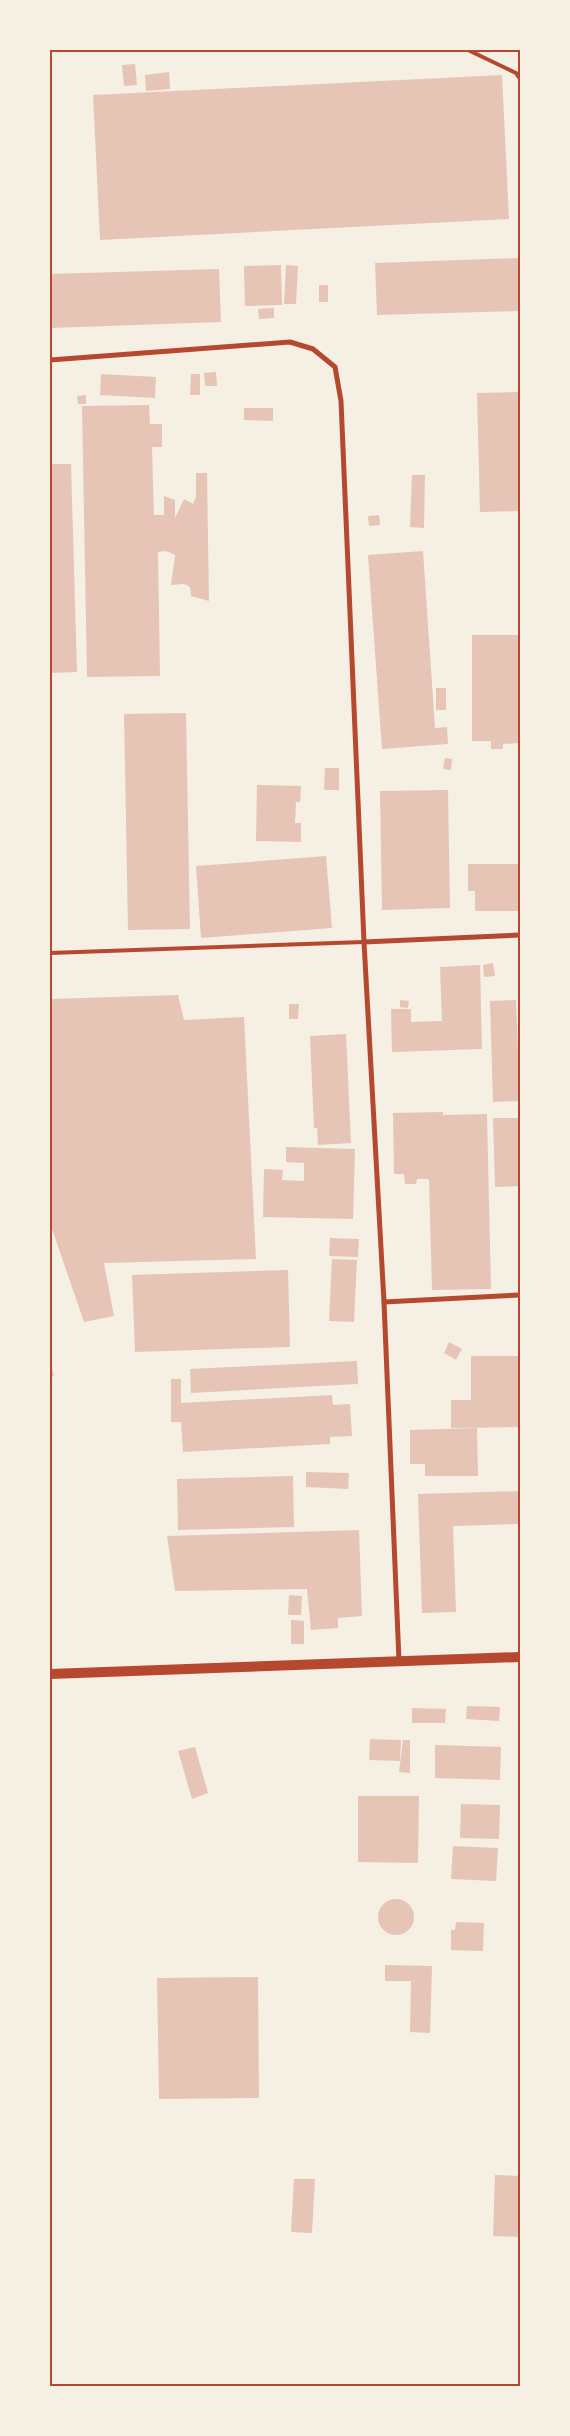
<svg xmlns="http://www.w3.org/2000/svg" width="570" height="2436" font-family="Cabin,sans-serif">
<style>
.building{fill:#e6c5b7}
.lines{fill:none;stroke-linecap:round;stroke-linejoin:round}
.service{stroke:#b5482f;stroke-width:4}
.minor{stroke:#b5482f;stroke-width:5}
.secondary{stroke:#b5482f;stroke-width:10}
.neatline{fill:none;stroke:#b5482f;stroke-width:2}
</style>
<rect width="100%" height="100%" fill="#f6efe4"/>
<g class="building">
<rect x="114" y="50" width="16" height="2"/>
<polygon points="135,64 137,85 124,86 122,65"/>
<polygon points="169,72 170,89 146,91 145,75"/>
<polygon points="502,75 509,219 100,240 93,95"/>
<polygon points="520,258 520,311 377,315 375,263"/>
<polygon points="281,265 282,305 245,306 244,266"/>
<polygon points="286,265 298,266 296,304 284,304"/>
<polygon points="219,269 221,322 50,328 50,274"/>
<rect x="319" y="285" width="9" height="17"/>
<polygon points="274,308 274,318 259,319 258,309"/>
<polygon points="216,372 217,386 205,386 204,373"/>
<polygon points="101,374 156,377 155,398 100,395"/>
<polygon points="191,374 200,374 200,395 190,395"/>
<polygon points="520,392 520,511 480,512 477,393"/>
<polygon points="86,395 86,404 78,404 77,396"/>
<polygon points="149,405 150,424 162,424 162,447 152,447 154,515 164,515 164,496 175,500 175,518 184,499 193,504 196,497 196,473 207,473 209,601 191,596 190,587 184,584 171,585 175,555 166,551 158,552 160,676 87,677 82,406"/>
<polygon points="244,408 273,408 273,421 244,420"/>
<polygon points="50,464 71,464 77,672 50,673"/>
<polygon points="412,475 425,475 424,528 410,527"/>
<polygon points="379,515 380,525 369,526 368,516"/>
<polygon points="423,551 435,728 447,727 448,744 382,749 368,555"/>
<polygon points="472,635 520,635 520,743 503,744 503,749 491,749 491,741 472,741"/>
<rect x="436" y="688" width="10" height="22"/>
<polygon points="186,713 190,929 128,930 124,714"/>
<polygon points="445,758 452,759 451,770 443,769"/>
<polygon points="325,768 339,768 339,790 324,790"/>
<polygon points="257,785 301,786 300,802 296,802 295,823 301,823 301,842 256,841"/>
<polygon points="448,790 450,908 382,910 380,791"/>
<polygon points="326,856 332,928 201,938 196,866"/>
<polygon points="468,864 520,864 520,911 475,911 475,891 468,891"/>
<polygon points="493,963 495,976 484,977 483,965"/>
<polygon points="480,965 482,1049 392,1052 391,1009 411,1009 411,1022 442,1021 440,967"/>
<polygon points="178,995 184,1020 244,1017 256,1259 104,1263 114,1316 84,1322 50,1223 50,999"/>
<polygon points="400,1000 409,1001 408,1008 400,1007"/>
<polygon points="516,1000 520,1101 493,1102 490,1001"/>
<polygon points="289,1004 299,1004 298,1019 289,1019"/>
<polygon points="346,1034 351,1143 318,1145 317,1128 314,1128 310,1036"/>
<polygon points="443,1112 443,1115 487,1114 491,1289 432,1290 429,1179 417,1179 416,1184 405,1184 404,1174 394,1174 393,1113"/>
<polygon points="493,1118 520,1118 520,1186 495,1187"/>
<polygon points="286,1147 355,1149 353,1219 263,1217 264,1169 283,1170 282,1180 304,1181 304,1163 286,1162"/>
<polygon points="330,1238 359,1239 358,1257 329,1256"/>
<polygon points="332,1259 357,1260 354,1322 329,1321"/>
<polygon points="288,1270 290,1347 135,1352 132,1275"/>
<polygon points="449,1342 462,1349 456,1360 444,1353"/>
<polygon points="471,1356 520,1356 520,1427 451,1428 451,1400 471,1400"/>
<polygon points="357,1361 358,1384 191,1393 190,1369"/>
<polygon points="50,1363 51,1363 54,1376 50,1377"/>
<polygon points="171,1379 181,1379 181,1403 332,1395 333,1405 350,1404 352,1436 330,1437 330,1444 183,1452 181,1422 171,1422"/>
<polygon points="477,1428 478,1476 425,1476 425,1464 410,1464 410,1430"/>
<polygon points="306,1472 349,1473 348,1489 306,1487"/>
<polygon points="293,1476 294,1527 178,1530 177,1479"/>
<polygon points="520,1491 520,1524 453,1526 456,1612 422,1613 418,1494"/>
<polygon points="359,1530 362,1616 338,1618 338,1628 311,1630 307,1589 175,1591 167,1536"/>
<polygon points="289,1595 302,1596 301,1615 288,1615"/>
<polygon points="291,1620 304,1621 304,1644 291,1644"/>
<polygon points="467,1706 500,1707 499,1721 466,1719"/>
<polygon points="412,1708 446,1709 445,1723 412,1723"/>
<polygon points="370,1739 401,1740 400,1761 369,1760"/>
<polygon points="403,1740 410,1740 410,1773 399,1772"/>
<polygon points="435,1745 501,1747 500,1780 435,1778"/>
<polygon points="195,1747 208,1793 192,1799 178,1751"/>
<polygon points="358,1796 419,1796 418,1863 358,1862"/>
<polygon points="461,1804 500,1805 499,1839 460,1838"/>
<polygon points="453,1846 498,1848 496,1881 451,1879"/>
<circle cx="396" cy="1917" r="18"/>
<polygon points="456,1922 484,1923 483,1951 451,1950 451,1930 455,1930"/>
<polygon points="385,1965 432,1966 430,2033 410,2032 411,1981 385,1981"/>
<polygon points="258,1977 259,2098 159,2099 157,1978"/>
<polygon points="495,2175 520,2176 520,2237 493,2236"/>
<polygon points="294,2179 315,2179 312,2233 291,2232"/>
</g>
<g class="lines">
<g class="service">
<polyline points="468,50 516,73 520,79"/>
<polyline points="50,953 364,942"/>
</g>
<g class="minor">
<polyline points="50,360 290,342 313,349 335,367 341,401 364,942 384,1302 399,1661"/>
<polyline points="364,942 520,935"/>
<polyline points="384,1302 520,1295"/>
</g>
<polyline class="secondary" points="50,1674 520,1657"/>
</g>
<rect width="570" height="2436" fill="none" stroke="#f6efe4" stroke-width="102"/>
<rect x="51" y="51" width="468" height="2334" class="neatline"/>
</svg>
